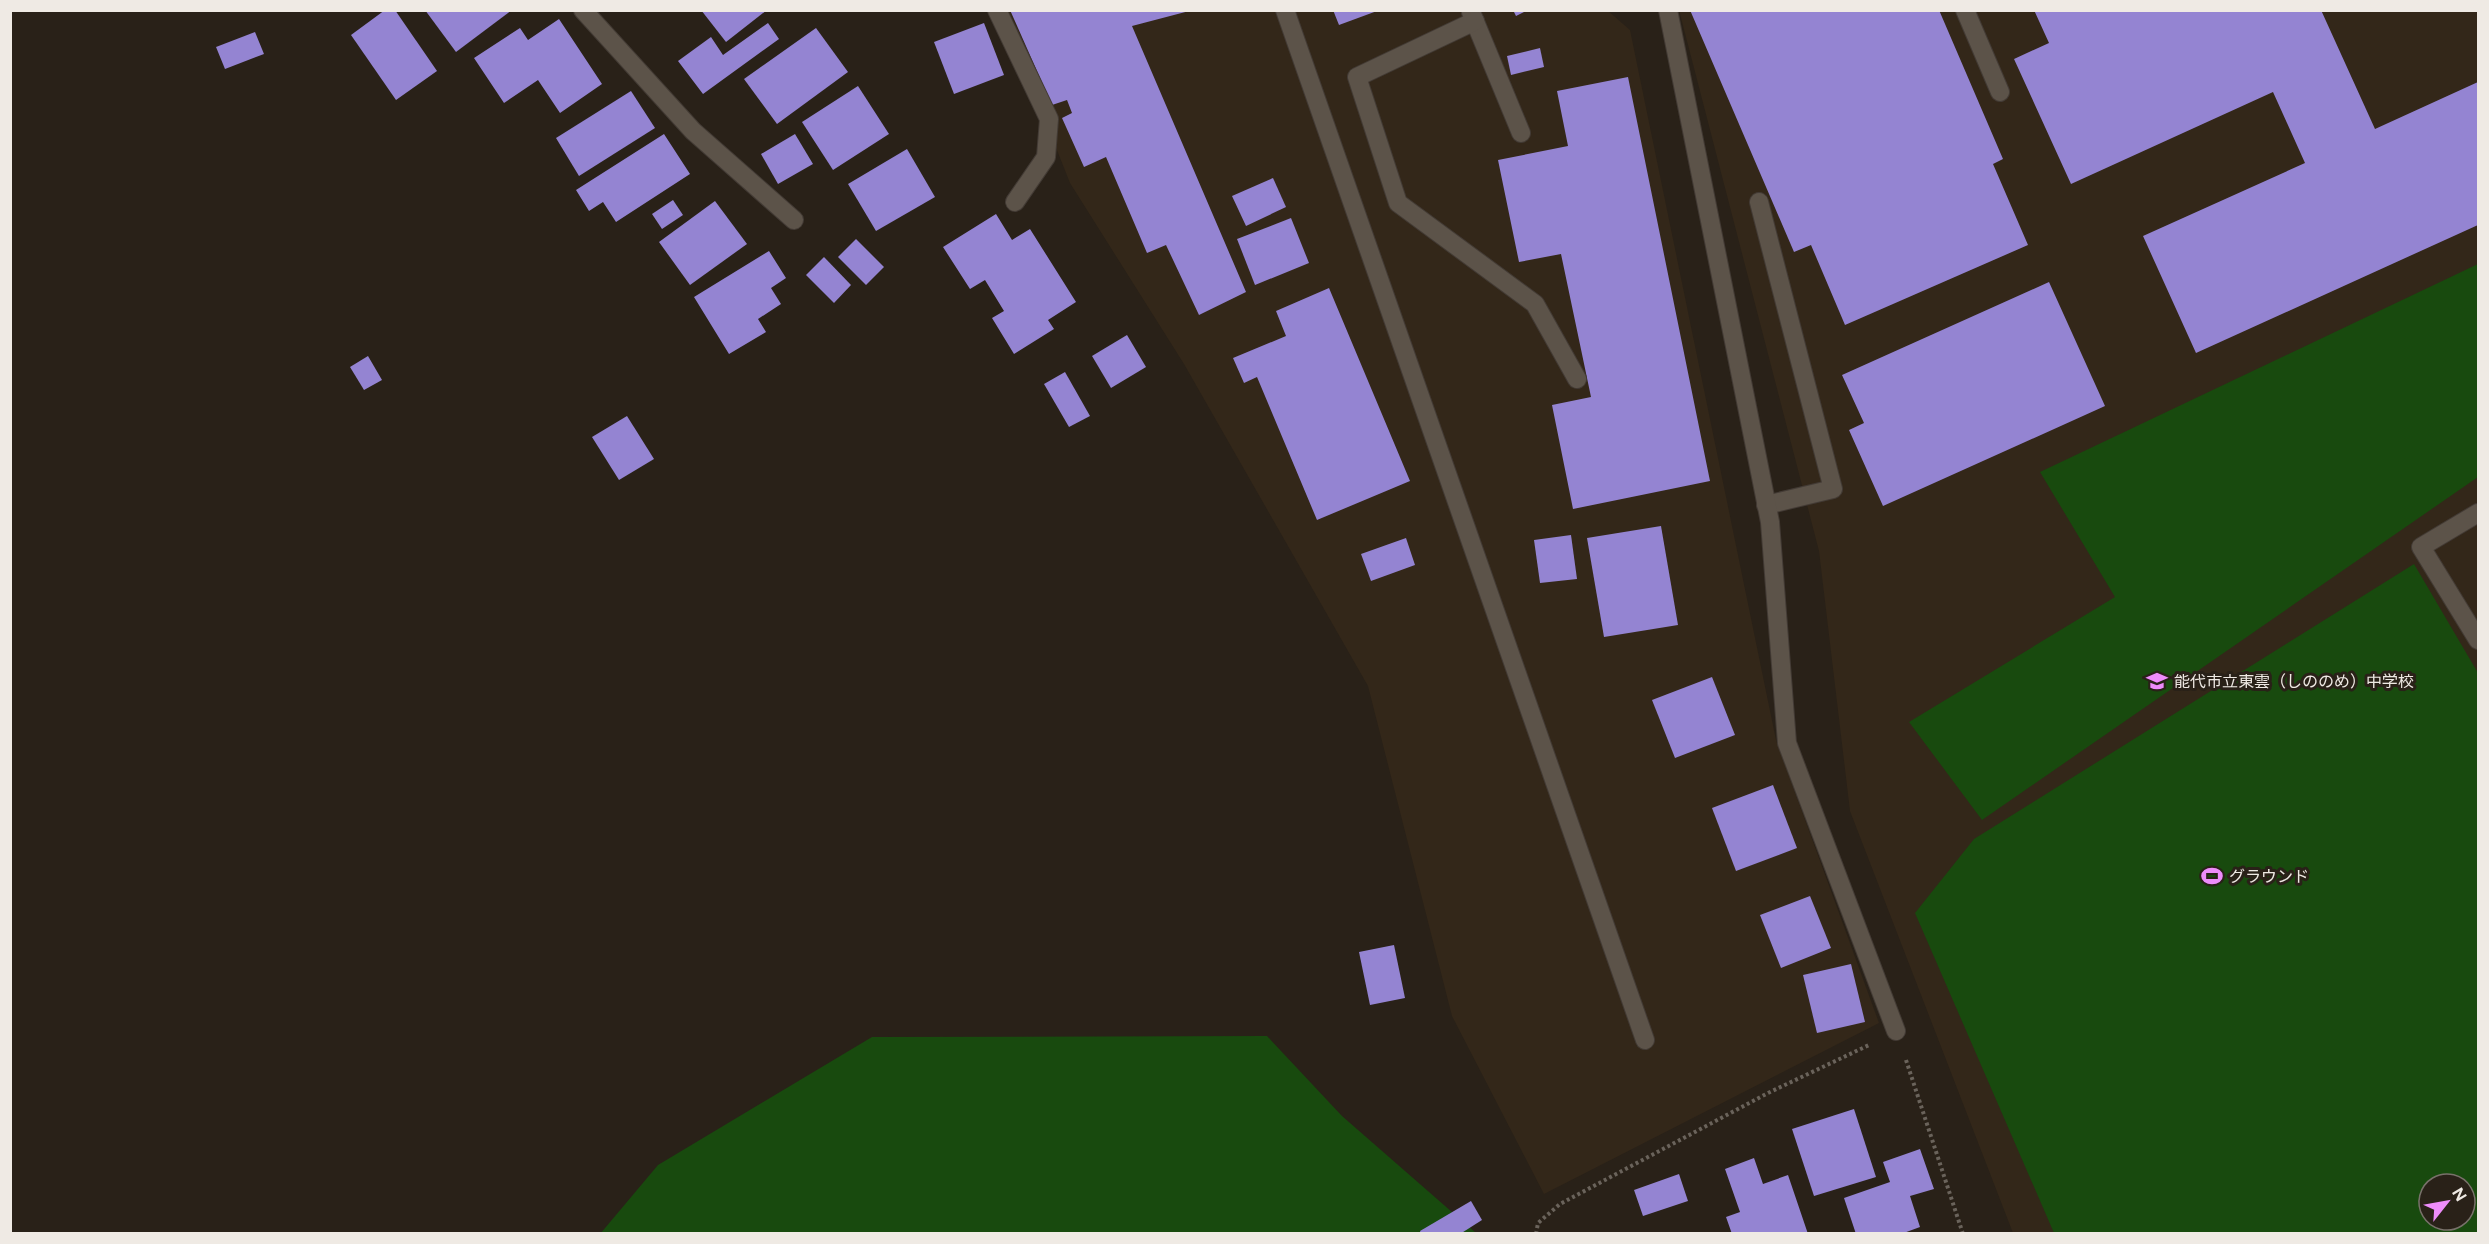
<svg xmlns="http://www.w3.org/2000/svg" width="2489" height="1244" font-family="Figtree,'Noto Sans JP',sans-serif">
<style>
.built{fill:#332719;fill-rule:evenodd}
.green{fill:#184a0e;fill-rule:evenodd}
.building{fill:#9484d2}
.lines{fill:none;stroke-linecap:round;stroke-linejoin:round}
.lane-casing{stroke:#433b35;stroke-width:20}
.street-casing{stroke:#433b35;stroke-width:20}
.path{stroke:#6a635b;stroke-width:4;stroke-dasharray:3 3;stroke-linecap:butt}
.lane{stroke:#5c5349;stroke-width:18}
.street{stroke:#5c5349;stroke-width:18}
.labels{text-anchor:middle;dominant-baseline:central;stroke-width:6;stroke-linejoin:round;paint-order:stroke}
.poi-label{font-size:16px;fill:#efeae4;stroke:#292118;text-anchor:start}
</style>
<rect width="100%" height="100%" fill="#292118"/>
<g class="built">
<polygon points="1607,10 1630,30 1776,740 1879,1023 1544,1194 1452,1016 1368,686 1184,364 1070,183 1002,11"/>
<path d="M1679 10 2478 11V1233H2013L1850 811 1819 551ZM2429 1184H2465V1220H2429Z"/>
</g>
<g class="green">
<polygon points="2478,264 2478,477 1982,820 1909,722 2115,597 2040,472"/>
<path d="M2414 564 2478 673V1233H2054L1915 913 1974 839ZM2429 1184H2465V1220H2429Z"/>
<polygon points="1267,1036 1342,1116 1476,1233 600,1234 658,1165 872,1037"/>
</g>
<g class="building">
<polygon points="385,10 395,10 437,71 396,100 351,35"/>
<polygon points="425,10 512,10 456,52"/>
<polygon points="701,10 767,10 726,42"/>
<polygon points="1010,10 1193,10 1132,26 1246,292 1199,315 1166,245 1147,253 1106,157 1084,167 1062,118 1072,113 1067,100 1052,105"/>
<polygon points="1333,10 1377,10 1377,11 1339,25"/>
<polygon points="1513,10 1528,10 1516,16"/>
<polygon points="1690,10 1939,10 2003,159 1993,164 2028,245 1845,325 1811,245 1794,252"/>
<polygon points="2034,10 2321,10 2375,129 2478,82 2478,225 2196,353 2143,236 2305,163 2273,92 2071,184 2014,59 2049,43"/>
<polygon points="559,19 602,84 560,113 538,80 504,103 474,58 520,28 528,40"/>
<polygon points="768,23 779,39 703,94 678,61 711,37 723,55"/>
<polygon points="984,23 1004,75 954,94 934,42"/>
<polygon points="816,28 848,72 777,124 744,79"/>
<polygon points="255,32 264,54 225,69 216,47"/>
<polygon points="1540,48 1544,67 1511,75 1507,56"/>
<polygon points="1628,77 1710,481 1573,509 1552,405 1591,397 1561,254 1519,262 1498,160 1568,146 1557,91"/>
<polygon points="858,86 889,134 833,170 802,122"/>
<polygon points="631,91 655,128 579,176 556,138"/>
<polygon points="664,134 690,174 616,222 603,202 589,211 576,190"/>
<polygon points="795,134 813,164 778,184 761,154"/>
<polygon points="907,149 935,197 876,231 848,184"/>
<polygon points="1273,178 1286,207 1246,226 1232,196"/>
<polygon points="673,200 683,215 662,229 652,214"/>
<polygon points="715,201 747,244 690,285 659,242"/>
<polygon points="996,214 1012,240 1030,229 1076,302 1048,320 1054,329 1014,354 992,318 1004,311 985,280 970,289 943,247"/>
<polygon points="1291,218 1309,263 1255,285 1237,239"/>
<polygon points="856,239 884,267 866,285 838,257"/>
<polygon points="769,251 786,278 771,288 781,304 758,319 766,332 729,354 694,297"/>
<polygon points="824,257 851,285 834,303 806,275"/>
<polygon points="2049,282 2105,406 1883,506 1849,430 1864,423 1842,375"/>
<polygon points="1329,288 1410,481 1317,520 1257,377 1244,383 1233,358 1286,336 1276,311"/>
<polygon points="1127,335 1146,367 1111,388 1092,356"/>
<polygon points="368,356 382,380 364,390 350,367"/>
<polygon points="1065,372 1090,416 1069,427 1044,384"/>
<polygon points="627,416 654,459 619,480 592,437"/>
<polygon points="1661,526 1678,625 1604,637 1587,538"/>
<polygon points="1571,535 1577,579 1540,583 1534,540"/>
<polygon points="1406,538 1415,565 1371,581 1361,554"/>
<polygon points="1712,677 1735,735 1675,758 1652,700"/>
<polygon points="1773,785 1797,848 1736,871 1712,808"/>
<polygon points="1810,896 1831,948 1781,968 1760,915"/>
<polygon points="1394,945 1405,998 1370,1005 1359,952"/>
<polygon points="1851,964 1865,1022 1817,1033 1803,975"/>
<polygon points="1854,1109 1876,1177 1814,1196 1792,1129"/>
<polygon points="1920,1149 1934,1189 1910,1196 1920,1227 1901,1234 1856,1234 1844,1198 1890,1182 1883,1162"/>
<polygon points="1754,1158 1763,1184 1788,1175 1808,1234 1732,1234 1726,1217 1740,1212 1725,1169"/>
<polygon points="1679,1174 1688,1201 1643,1216 1634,1190"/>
<polygon points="1471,1201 1482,1220 1460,1234 1421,1234 1420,1231"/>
</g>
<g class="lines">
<defs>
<g id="lane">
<polyline points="1285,10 1645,1040"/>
<polyline points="1965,10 2000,92"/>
<polyline points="1471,12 1521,133"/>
<polyline points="1475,21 1357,77 1398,203 1535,304 1577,379"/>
<polyline points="1759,202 1833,489 1766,505"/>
<polyline points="2478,513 2421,547 2478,640"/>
</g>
<g id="street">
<polyline points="583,10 693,131 794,220"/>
<polyline points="997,10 1049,119 1046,157 1015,202"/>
<polyline points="1668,10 1770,522 1787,743 1896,1031"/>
</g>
</defs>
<use href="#lane" class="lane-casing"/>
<use href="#street" class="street-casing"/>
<g class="path">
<polyline points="1906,1060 1963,1234"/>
<polyline points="1536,1234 1538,1223 1560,1204 1768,1093 1869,1045"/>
</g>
<use href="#lane" class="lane"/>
<use href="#street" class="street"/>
</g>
<defs>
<symbol id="school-bare" viewBox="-9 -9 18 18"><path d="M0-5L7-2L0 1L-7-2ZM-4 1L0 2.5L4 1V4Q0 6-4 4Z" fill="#ed8cfa" stroke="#292118" stroke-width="2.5" paint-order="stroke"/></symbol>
<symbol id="stadium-bare" viewBox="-9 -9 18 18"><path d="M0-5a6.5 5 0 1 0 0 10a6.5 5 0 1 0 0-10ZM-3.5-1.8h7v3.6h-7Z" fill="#ed8cfa" stroke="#292118" stroke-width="2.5" paint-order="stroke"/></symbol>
</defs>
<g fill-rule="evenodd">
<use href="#school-bare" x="2142" y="666" width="30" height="30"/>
<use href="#stadium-bare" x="2197" y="861" width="30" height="30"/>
</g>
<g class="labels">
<g class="poi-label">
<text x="2174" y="681">能代市立東雲（しののめ）中学校</text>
<text x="2229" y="876">グラウンド</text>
</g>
</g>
<rect width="2489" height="1244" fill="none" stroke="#efeae4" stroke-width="24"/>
<g transform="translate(2447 1202) rotate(59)"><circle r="28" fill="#292118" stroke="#78716a" stroke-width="1.5"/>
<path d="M0-4.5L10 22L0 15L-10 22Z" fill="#ed8cfa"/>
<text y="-9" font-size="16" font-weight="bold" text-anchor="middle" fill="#efeae4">N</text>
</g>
</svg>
